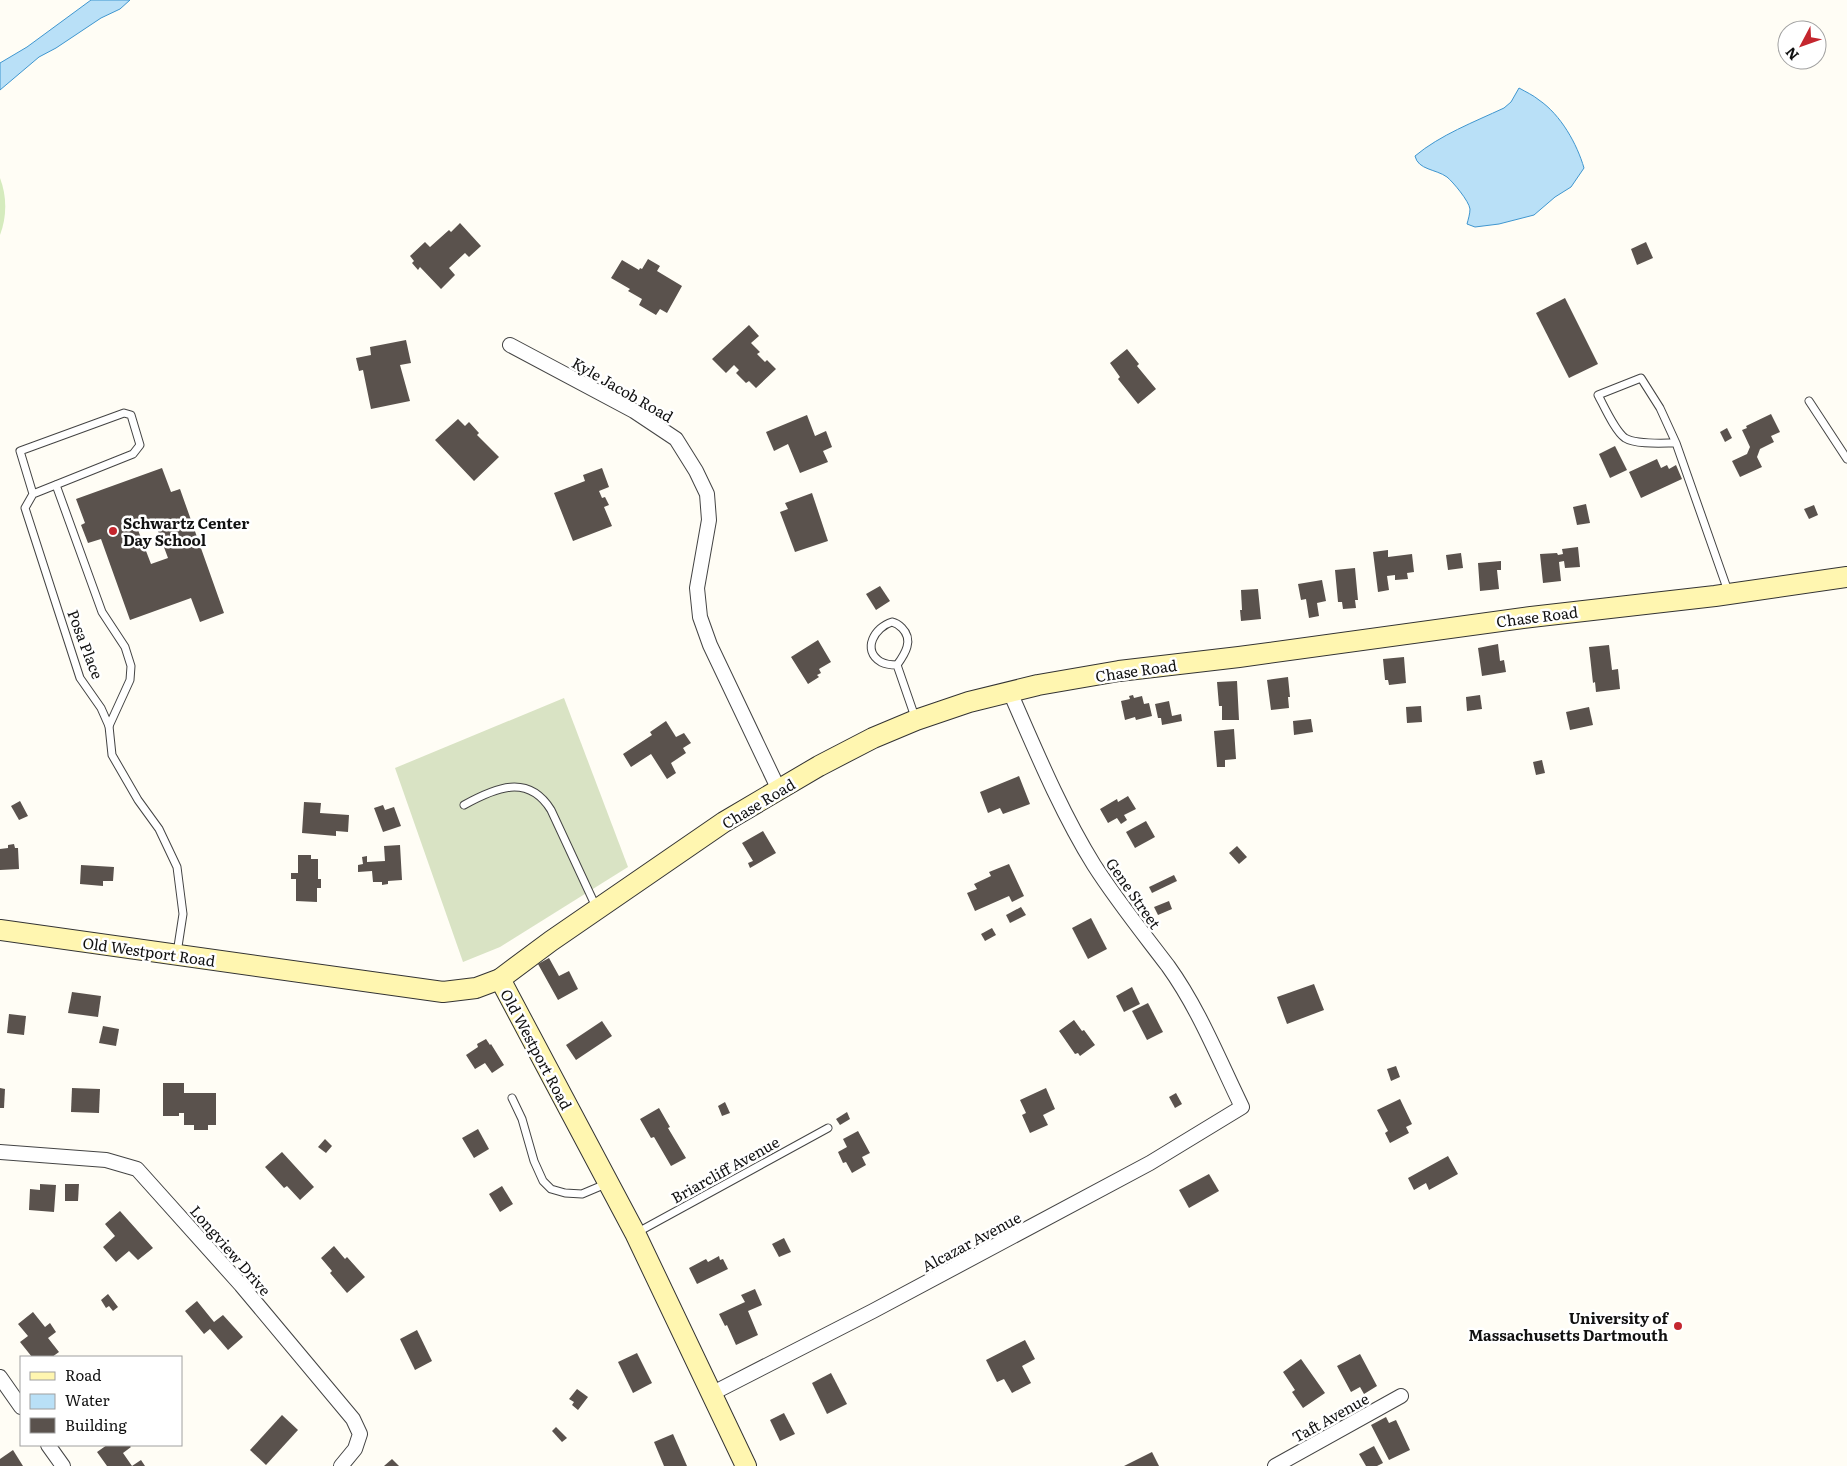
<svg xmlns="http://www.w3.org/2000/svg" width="1847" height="1466" font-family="Literata,serif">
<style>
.green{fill:#d5ebbd}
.cemetery{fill:#d9e3c4}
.water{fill:#b9e0f7;stroke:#3f96cf}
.building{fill:#5a524d;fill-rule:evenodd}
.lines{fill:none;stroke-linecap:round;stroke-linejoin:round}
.lane-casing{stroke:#444;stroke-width:9}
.street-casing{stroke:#444;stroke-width:16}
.secondary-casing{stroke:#333;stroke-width:22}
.lane{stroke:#fff;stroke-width:7}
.street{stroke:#fff;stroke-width:14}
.secondary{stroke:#fff6b0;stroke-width:20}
.poi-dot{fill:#c4262e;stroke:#fff;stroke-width:2}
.labels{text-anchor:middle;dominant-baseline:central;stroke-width:5;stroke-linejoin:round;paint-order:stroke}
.street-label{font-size:15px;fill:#111;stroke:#fff}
.poi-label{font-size:15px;font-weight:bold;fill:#111;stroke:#fff;text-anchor:start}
</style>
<rect width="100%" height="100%" fill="#fffdf5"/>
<path class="green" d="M0 178C7 196 7 217 0 235Z"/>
<polygon class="cemetery" points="564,698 628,867 500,947 463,962 395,768"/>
<g class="water">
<polygon points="91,0 130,0 120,9 101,18 56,48 39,57 0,90 0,63 27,47"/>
<path d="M1519 88C1526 92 1533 95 1539 100 1561 115 1577 144 1584 168L1571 187 1555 197 1534 215 1499 224 1475 227 1467 224C1468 220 1470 214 1470 209 1469 201 1453 182 1447 177 1436 169 1418 170 1415 156 1440 135 1474 122 1504 108L1511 102Z"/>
</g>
<g class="building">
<polygon points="460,223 481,246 469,257 465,253 449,268 455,275 441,289 420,267 418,270 412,263 414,261 410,256 425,242 430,247 449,230 451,232"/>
<polygon points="1646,242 1653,258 1637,265 1631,249"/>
<polygon points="648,259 660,266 657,271 682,286 667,313 660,309 656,315 639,305 642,299 628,291 630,289 611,278 622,260 639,270 640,268 642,269"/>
<polygon points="1565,298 1598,364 1569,378 1536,313"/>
<polygon points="749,325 759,336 751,343 760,352 757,354 765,362 767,360 776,369 756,388 749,381 746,383 736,373 739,370 734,365 726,373 712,359"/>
<polygon points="406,340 411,363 400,365 410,401 371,409 363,370 359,371 356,358 371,355 370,347"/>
<polygon points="1127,349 1139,364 1137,366 1156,389 1138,404 1118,379 1120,377 1110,363"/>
<polygon points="1771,414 1780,432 1771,436 1774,442 1760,449 1757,457 1762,467 1740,477 1732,461 1747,454 1750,447 1742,430 1747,428 1746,426"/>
<polygon points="807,415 815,436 826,431 832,447 823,451 828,462 800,473 788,444 774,451 766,432"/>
<polygon points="458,419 465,426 469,422 479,433 477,435 499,457 474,481 435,440"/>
<polygon points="1727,428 1732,438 1725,442 1720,432"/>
<polygon points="1615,446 1627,470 1610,478 1599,454"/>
<polygon points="1657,459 1661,468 1667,465 1669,469 1676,465 1682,479 1641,498 1629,472"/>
<path d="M162 468 171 492 180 489 224 613 200 622 191 598 130 620 101 539 88 543 81 525 85 523 76 499ZM155 523 168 558 151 564 138 530Z"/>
<polygon points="602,468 609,487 599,491 602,498 605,497 609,505 604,507 612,526 573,541 554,493 585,481 583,475"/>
<polygon points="812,493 828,541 795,552 780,512 788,509 785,503"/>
<polygon points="1586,504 1590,523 1577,525 1573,507"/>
<polygon points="1814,505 1818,515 1809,519 1804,509"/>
<polygon points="1578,547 1580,567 1565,568 1564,561 1559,562 1561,581 1543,583 1540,554 1557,553 1558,555 1563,554 1562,549"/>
<polygon points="1388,550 1388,557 1412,554 1414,572 1407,573 1408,579 1395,580 1395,575 1387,576 1389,590 1378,592 1373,552"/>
<polygon points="1461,553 1463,568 1448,570 1446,555"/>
<polygon points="1501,561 1501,570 1497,570 1499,589 1480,591 1478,563"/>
<polygon points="1355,568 1358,600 1355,600 1356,608 1343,609 1342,602 1338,602 1335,570"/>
<polygon points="1322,580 1326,601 1317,603 1319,616 1309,618 1306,599 1301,600 1298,584"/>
<polygon points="880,586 890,601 876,610 866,594"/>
<polygon points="1258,589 1261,619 1241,621 1240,610 1242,610 1241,590"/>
<polygon points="818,640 831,662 819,669 821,673 817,675 819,677 808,684 791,657"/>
<polygon points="1498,644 1500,661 1504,660 1506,672 1482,676 1478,648"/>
<polygon points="1609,645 1612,670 1618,669 1620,689 1596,692 1595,682 1593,683 1589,647"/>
<polygon points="1404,657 1406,683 1389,685 1388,680 1385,680 1383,659"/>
<polygon points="1288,677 1290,697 1288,697 1289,708 1271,710 1267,680"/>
<polygon points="1237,681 1239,720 1222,720 1222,706 1219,706 1217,682"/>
<polygon points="1133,695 1134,698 1142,696 1144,704 1149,703 1152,716 1136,720 1135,717 1125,720 1121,701 1130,699 1129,696"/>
<polygon points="1480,695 1482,709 1467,711 1466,697"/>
<polygon points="1169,701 1172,716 1181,714 1182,721 1162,725 1161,718 1158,718 1155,704"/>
<polygon points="1421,706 1422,722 1407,723 1406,707"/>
<polygon points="1589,707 1593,725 1570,730 1566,712"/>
<polygon points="1311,719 1313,732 1294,735 1293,721"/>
<polygon points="666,721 676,737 684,733 691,743 683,748 686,753 671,763 676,773 667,779 651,754 631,767 623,754 652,735 650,732"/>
<polygon points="1234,729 1236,759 1225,760 1225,767 1217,767 1214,731"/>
<polygon points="1542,760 1545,773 1536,775 1533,762"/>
<polygon points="1019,776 1030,804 1003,814 1000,808 988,813 980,792"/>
<polygon points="1128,796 1136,809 1124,815 1127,820 1121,824 1117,818 1108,823 1100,809 1117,799 1118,802"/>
<polygon points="20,801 28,816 19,820 11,806"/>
<polygon points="304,802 321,803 320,813 349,815 348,832 336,831 336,836 302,833"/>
<polygon points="383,805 385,810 394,807 401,826 383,832 374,808"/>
<polygon points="1146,821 1155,837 1135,848 1126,832"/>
<polygon points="763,831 776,853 750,868 748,863 753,861 742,843"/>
<polygon points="14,844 15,848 18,848 19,869 0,870 0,849 8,848 8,845"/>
<polygon points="400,845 402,880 388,881 388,884 382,885 382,882 373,882 372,871 358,872 358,865 363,864 362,857 367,856 367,862 385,861 384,846"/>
<polygon points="1237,846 1247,857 1239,864 1229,853"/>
<polygon points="298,855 311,855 311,859 318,859 318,879 321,879 321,888 317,888 317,902 296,901 296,879 291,879 291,873 298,873"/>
<polygon points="1009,864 1024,896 1012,902 1009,896 975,911 967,893 977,889 974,884 991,876 989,872"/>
<polygon points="81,865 114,867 113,881 103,881 103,886 80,884"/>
<polygon points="1174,875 1177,881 1152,893 1149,887"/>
<polygon points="1169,901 1172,909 1158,915 1154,907"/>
<polygon points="1021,907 1026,915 1010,923 1006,915"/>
<polygon points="1091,918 1107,949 1088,959 1072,928"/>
<polygon points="992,928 996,935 985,941 981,934"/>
<polygon points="549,958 559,976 569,971 578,989 558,1000 538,964"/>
<polygon points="1314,984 1324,1010 1287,1024 1277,997"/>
<polygon points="1132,987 1140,1004 1124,1012 1116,996"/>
<polygon points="72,992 101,996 98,1017 68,1013"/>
<polygon points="1148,1003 1163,1032 1147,1040 1132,1011"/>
<polygon points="9,1014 26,1016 24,1035 7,1033"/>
<polygon points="1074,1020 1082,1031 1084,1030 1095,1045 1080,1056 1078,1053 1075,1054 1059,1031"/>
<polygon points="602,1021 612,1036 576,1060 566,1045"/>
<polygon points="103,1026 119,1029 116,1046 99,1043"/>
<polygon points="486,1039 490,1045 491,1044 504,1065 492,1073 485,1063 475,1069 466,1055 478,1047 477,1044"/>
<polygon points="1396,1066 1400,1077 1391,1081 1387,1069"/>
<polygon points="163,1083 184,1083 184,1093 216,1093 216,1125 208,1125 208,1130 194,1130 194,1125 184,1125 184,1113 179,1113 179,1116 163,1116"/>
<polygon points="0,1088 5,1089 4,1108 0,1108"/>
<polygon points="72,1088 100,1089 99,1113 71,1112"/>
<polygon points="1046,1088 1055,1109 1043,1115 1048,1125 1030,1133 1022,1115 1026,1113 1020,1100"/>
<polygon points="1176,1093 1182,1104 1175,1108 1169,1097"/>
<polygon points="1400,1099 1412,1124 1406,1127 1409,1133 1390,1143 1385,1133 1388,1131 1377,1110"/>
<polygon points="725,1102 730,1113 722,1116 718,1106"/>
<polygon points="659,1108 670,1127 668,1128 686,1158 671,1166 654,1137 651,1138 640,1119"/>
<polygon points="847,1112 850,1119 840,1125 836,1119"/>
<polygon points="478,1129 489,1149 474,1158 462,1138"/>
<polygon points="858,1131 870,1153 862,1157 866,1165 852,1173 846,1162 843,1163 838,1152 847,1147 843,1139"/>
<polygon points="325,1139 332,1146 326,1153 318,1147"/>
<polygon points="282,1152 314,1187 300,1200 287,1186 284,1188 265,1167"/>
<polygon points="1448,1156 1458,1174 1429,1190 1426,1183 1414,1190 1408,1178"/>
<polygon points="1209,1174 1219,1191 1189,1208 1179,1190"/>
<polygon points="40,1184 56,1185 54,1212 29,1210 30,1189 40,1190"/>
<polygon points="65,1184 79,1184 78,1201 65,1201"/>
<polygon points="502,1186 513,1204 500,1212 489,1194"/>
<polygon points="120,1211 153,1248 138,1260 129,1251 116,1262 103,1247 115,1236 105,1224"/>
<polygon points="784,1238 791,1252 779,1257 772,1244"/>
<polygon points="334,1246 345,1259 347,1257 365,1277 347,1293 330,1273 332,1271 321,1258"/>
<polygon points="719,1256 720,1260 723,1259 728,1269 697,1284 689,1268 706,1259 708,1262"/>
<polygon points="755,1289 762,1305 748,1311 758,1335 736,1345 727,1325 725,1326 719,1314 745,1302 741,1295"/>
<polygon points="108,1294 118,1307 113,1311 109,1306 106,1308 101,1300"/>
<polygon points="197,1301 214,1322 223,1315 243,1337 228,1350 210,1329 204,1334 185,1311"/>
<polygon points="33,1312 45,1327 50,1323 56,1332 48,1338 59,1352 52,1357 36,1357 35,1356 32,1357 20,1342 28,1336 18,1324"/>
<polygon points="417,1330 432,1361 415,1370 400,1339"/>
<polygon points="1025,1340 1035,1359 1022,1366 1031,1383 1012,1393 1004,1379 997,1382 986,1360"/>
<polygon points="637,1353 652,1383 633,1393 618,1362"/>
<polygon points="1360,1354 1377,1386 1364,1394 1360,1387 1351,1392 1337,1366"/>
<polygon points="1301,1359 1325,1393 1303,1408 1292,1392 1295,1390 1283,1372"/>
<polygon points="831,1373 847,1404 827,1414 812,1383"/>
<polygon points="577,1389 588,1397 578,1410 572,1405 574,1402 569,1399"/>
<polygon points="784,1413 795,1434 780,1441 770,1420"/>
<polygon points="282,1415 298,1430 266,1465 250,1450"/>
<polygon points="1386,1417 1389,1423 1396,1420 1410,1450 1389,1460 1371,1425"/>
<polygon points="556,1427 567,1438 562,1442 552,1431"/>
<polygon points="673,1434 687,1466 664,1466 654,1442"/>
<polygon points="107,1445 129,1445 131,1447 123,1453 132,1466 107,1466 97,1452"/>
<polygon points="1374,1446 1383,1463 1377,1466 1366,1466 1359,1454"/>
<polygon points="13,1450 23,1466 0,1466 0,1459"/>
<polygon points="1152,1452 1159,1466 1124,1466"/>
<polygon points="392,1459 399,1466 384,1466"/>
<polygon points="141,1460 145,1466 132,1466"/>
</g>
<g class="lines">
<defs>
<g id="lane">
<polyline points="1809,401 1847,459"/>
<path d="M1676 443 1660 408 1641 378 1598 395C1604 406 1615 431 1625 438 1636 445 1663 443 1676 443L1728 591"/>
<polyline points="56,485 102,612 125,647 131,666 130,680 109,726"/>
<polyline points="33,494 20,451 124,413 131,415 140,445 133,454 33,494 25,508 80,678 101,708 109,726 112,755 138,800 159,829 177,867 183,914 177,953"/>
<path d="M897 665C892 665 885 664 881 662 861 650 875 627 892 622 897 623 899 625 902 628 914 640 905 654 897 665L915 717"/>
<path d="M464 805C495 788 528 773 551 810L597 909"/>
<polyline points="512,1098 522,1119 534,1161 543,1181 551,1189 565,1193 582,1194 608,1183"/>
<polyline points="638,1232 828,1128"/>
</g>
<g id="street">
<polyline points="510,345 634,411 676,439 696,471 707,494 709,520 697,588 700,617 710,645 779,790"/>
<polyline points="0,1152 106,1160 137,1169 241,1285 353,1419 360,1434 355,1449 341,1466"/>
<polyline points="0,1377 21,1407"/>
<path d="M711 1394 873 1311 1150 1163 1242 1107C1219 1060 1199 1009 1168 966 1143 933 1117 901 1094 865 1061 812 1035 749 1010 692"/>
<polyline points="48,1445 63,1466"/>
<polyline points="1275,1466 1401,1396"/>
</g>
<g id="secondary">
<polyline points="0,930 443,992 476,988 500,979 551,941 724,822 819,766 873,738 916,720 969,702 1038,685 1119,671 1239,657 1531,617 1715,596 1847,577"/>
<polyline points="500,979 635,1233 746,1466"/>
</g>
</defs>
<use href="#lane" class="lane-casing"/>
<use href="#street" class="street-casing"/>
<use href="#secondary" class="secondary-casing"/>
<use href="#lane" class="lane"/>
<use href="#street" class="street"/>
<use href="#secondary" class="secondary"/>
</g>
<g class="poi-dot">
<circle cx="113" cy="531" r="5"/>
<circle cx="1678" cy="1326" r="5"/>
</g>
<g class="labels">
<g class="street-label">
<text transform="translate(623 389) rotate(30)">Kyle Jacob Road</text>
<text transform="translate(1537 616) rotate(-7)">Chase Road</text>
<text transform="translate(86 644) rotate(69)">Posa Place</text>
<text transform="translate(1136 670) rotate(-8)">Chase Road</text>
<text transform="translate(758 803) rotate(-31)">Chase Road</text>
<text transform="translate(1134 893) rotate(55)">Gene Street</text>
<text transform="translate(149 951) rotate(8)">Old Westport Road</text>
<text transform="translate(537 1049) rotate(62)">Old Westport Road</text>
<text transform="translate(725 1169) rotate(-29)">Briarcliff Avenue</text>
<text transform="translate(971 1241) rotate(-28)">Alcazar Avenue</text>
<text transform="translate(231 1250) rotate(49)">Longview Drive</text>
<text transform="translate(1330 1417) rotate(-29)">Taft Avenue</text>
</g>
<g class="poi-label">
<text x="123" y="522">Schwartz Center<tspan x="123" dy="17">Day School</tspan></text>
<text x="1668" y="1317" text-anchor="end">University of<tspan x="1668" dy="17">Massachusetts Dartmouth</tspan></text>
</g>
</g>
<rect x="20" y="1356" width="162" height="90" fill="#ffffff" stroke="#a0a0a0"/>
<rect x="30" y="1372" width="25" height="8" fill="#fff6b0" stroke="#a0a0a0"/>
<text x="65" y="1381" font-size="15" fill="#111111">Road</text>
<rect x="30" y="1394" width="25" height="15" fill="#b9e0f7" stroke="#a0a0a0"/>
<text x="65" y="1406" font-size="15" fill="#111111">Water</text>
<rect x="30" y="1418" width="25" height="15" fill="#5a524d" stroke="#a0a0a0"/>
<text x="65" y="1431" font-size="15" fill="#111111">Building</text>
<g transform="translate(1802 45) rotate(229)"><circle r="24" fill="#ffffff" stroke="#a0a0a0"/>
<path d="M0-4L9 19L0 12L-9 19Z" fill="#c4262e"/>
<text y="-8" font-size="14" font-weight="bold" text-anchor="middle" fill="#111111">N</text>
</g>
</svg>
